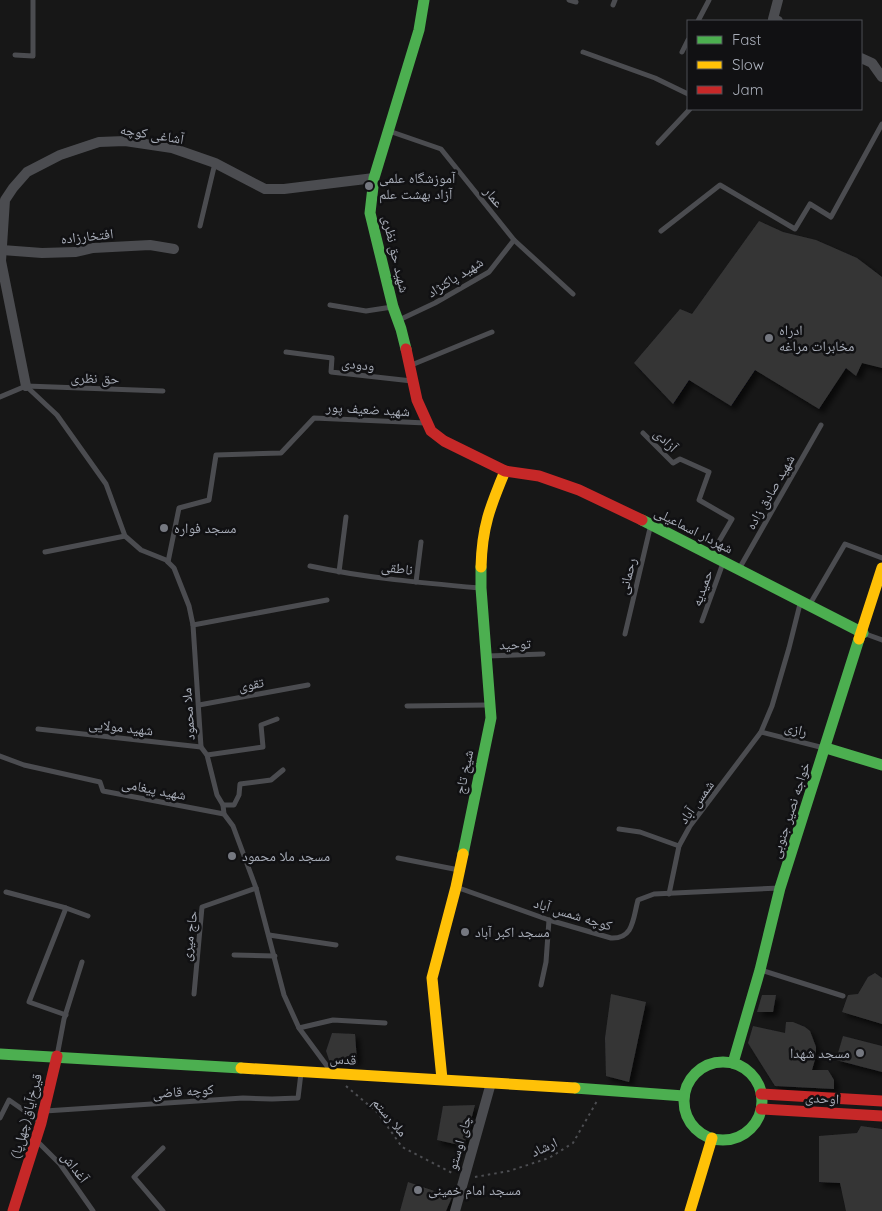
<svg xmlns="http://www.w3.org/2000/svg" width="882" height="1211" font-family="Quicksand,'Noto Naskh Arabic',sans-serif">
<style>
.building{fill:#353536;filter:url(#shadow)}
.lines{fill:none;stroke-linecap:round;stroke-linejoin:round}
.path{stroke:#4d4e52;stroke-width:2;stroke-dasharray:2.5 4;stroke-linecap:butt}
.lane{stroke:#4b4c50;stroke-width:5}
.street{stroke:#4b4c50;stroke-width:10}
.fast{stroke:#4caf50;stroke-width:11}
.slow{stroke:#ffc107;stroke-width:11}
.jam{stroke:#c62828;stroke-width:11}
.poi-dot{fill:#757880;stroke:#111113;stroke-width:2}
.labels{text-anchor:middle;dominant-baseline:central;stroke-width:5;stroke-linejoin:round;paint-order:stroke}
.street-label{font-size:14px;fill:#a8adb8;stroke:#111113}
.poi-label{font-size:14px;fill:#a8adb8;stroke:#111113;text-anchor:start}
</style>
<defs>
<filter id="shadow"><feDropShadow dx="4.5" dy="4.5" stdDeviation="2.5" flood-color="#0009"/></filter>
</defs>
<rect width="100%" height="100%" fill="#171717"/>
<g class="building">
<polygon points="759,221 783,232 816,240 857,258 882,277 882,368 862,363 856,376 846,368 819,409 755,370 731,406 689,380 673,404 634,363 680,309 692,314"/>
<polygon points="875,973 882,978 882,1024 842,1012 848,995 858,994 868,977"/>
<polygon points="611,994 646,1002 629,1082 606,1076 605,1038"/>
<polygon points="762,995 776,995 773,1012 757,1012"/>
<polygon points="786,1022 793,1022 805,1027 810,1031 816,1047 816,1056 812,1070 828,1070 834,1080 834,1089 775,1086 748,1043 753,1026 785,1033"/>
<polygon points="332,1033 355,1034 357,1061 330,1063 326,1051"/>
<polygon points="843,1036 882,1046 882,1072 836,1060"/>
<polygon points="475,1105 464,1146 437,1140 443,1106"/>
<polygon points="861,1126 882,1129 882,1211 846,1211 840,1183 819,1182 819,1136 857,1133"/>
<polygon points="408,1182 452,1197 446,1211 400,1211"/>
</g>
<g class="lines">
<g class="path">
<polyline points="346,1086 378,1113 402,1147 454,1174"/>
<polyline points="475,1177 509,1171 549,1158 573,1143 597,1101"/>
</g>
<g class="lane">
<polyline points="569,0 576,2"/>
<polyline points="613,5 615,0"/>
<polyline points="698,21 709,0"/>
<polyline points="583,52 655,78 688,94"/>
<polyline points="682,52 688,40"/>
<polyline points="15,55 33,56 33,0"/>
<polyline points="389,131 441,149 514,240 573,294"/>
<polyline points="658,143 690,109"/>
<polyline points="200,226 215,163"/>
<polyline points="661,231 720,185 795,229 810,204 831,217 882,124"/>
<polyline points="330,305 366,311 392,307"/>
<polyline points="399,320 435,303 489,272 514,240"/>
<polyline points="286,352 332,358 331,372 412,381"/>
<polyline points="409,366 492,332"/>
<polyline points="26,386 57,415 106,484 125,536 141,550 166,560 174,568 189,606 193,625 201,747 207,755 217,795 223,805 224,814 233,826 256,888 284,995 299,1028 330,1070"/>
<polyline points="0,397 26,386 163,391"/>
<polyline points="643,433 673,463 680,459 709,472 699,500 732,519 711,555"/>
<polyline points="45,552 125,536"/>
<polyline points="168,562 179,508 209,500 216,455 281,453 314,418 426,423"/>
<path d="M310 566C366 578 423 583 480 588"/>
<polyline points="739,569 821,425"/>
<polyline points="339,572 346,517"/>
<polyline points="416,582 421,542"/>
<polyline points="810,604 845,544 882,558"/>
<polyline points="702,621 723,563"/>
<polyline points="193,625 327,600"/>
<polyline points="863,633 882,640"/>
<polyline points="625,634 651,524"/>
<polyline points="487,656 543,654"/>
<polyline points="199,705 308,685"/>
<polyline points="407,706 488,705"/>
<polyline points="38,729 201,747"/>
<polyline points="761,732 824,748"/>
<polyline points="207,755 263,747 261,725 277,719"/>
<polyline points="0,756 24,765 100,782 103,791 224,814"/>
<polyline points="223,805 234,805 239,795 240,784 271,780 283,770"/>
<polyline points="619,829 640,832 679,846"/>
<polyline points="398,858 459,870"/>
<path d="M456 887 549 920 611 938C634 939 633 918 638 900L654 894 780 888"/>
<polyline points="6,892 66,908 88,916"/>
<polyline points="669,894 679,846 690,826 761,732 772,706 789,648 801,600"/>
<polyline points="269,935 336,945"/>
<polyline points="234,955 275,956"/>
<polyline points="761,970 843,996"/>
<polyline points="541,985 546,962 549,920"/>
<polyline points="194,994 202,907 256,888"/>
<polyline points="66,1015 29,1002 66,908"/>
<polyline points="299,1028 333,1020 385,1023"/>
<polyline points="57,1056 64,1019 82,962"/>
<polyline points="45,1111 243,1098 272,1099 298,1098 301,1073"/>
<polyline points="0,1118 9,1100 39,1121"/>
<polyline points="37,1141 60,1164 93,1211"/>
<polyline points="163,1211 134,1177 163,1148"/>
</g>
<g class="street">
<polyline points="778,21 773,19 778,0"/>
<polyline points="861,58 872,63 882,77"/>
<polyline points="2,250 42,253 76,252 93,248 150,245 174,249"/>
<polyline points="26,386 1,261 5,200 13,188 27,172 60,155 99,142 125,141 172,148 215,163 265,189 284,189 374,178"/>
<polyline points="455,1211 491,1083"/>
</g>
<g class="fast">
<polyline points="406,349 401,329 393,307 370,213 374,178 419,30 424,0"/>
<polyline points="642,520 863,633"/>
<polyline points="826,748 882,765"/>
<polyline points="463,854 491,718 481,588 481,567"/>
<polyline points="0,1054 241,1068"/>
<circle cx="723" cy="1101" r="39"/>
<polyline points="733,1063 760,970 780,888 859,639"/>
<polyline points="575,1088 684,1096"/>
</g>
<g class="slow">
<path d="M481 567C482 527 490 507 505 471"/>
<polyline points="859,639 882,568"/>
<polyline points="241,1068 575,1088"/>
<polyline points="442,1079 432,978 456,887 463,854"/>
<polyline points="690,1211 712,1138"/>
</g>
<g class="jam">
<polyline points="406,349 417,400 431,431 444,441 505,471 539,476 579,490 642,520"/>
<polyline points="761,1094 882,1101"/>
<polyline points="761,1109 882,1116"/>
<polyline points="13,1211 41,1123 57,1056"/>
</g>
</g>
<g class="poi-dot">
<circle cx="369" cy="186" r="5"/>
<circle cx="769" cy="338" r="5"/>
<circle cx="164" cy="528" r="5"/>
<circle cx="232" cy="856" r="5"/>
<circle cx="465" cy="932" r="5"/>
<circle cx="860" cy="1053" r="5"/>
<circle cx="418" cy="1190" r="5"/>
</g>
<g class="labels">
<g class="street-label">
<text transform="translate(152 134) rotate(9)">آشاغی کوچه</text>
<text transform="translate(494 197) rotate(52)">عمار</text>
<text transform="translate(87 236) rotate(-6)">افتخارزاده</text>
<text transform="translate(396 254) rotate(77)">شهید حق نظری</text>
<text transform="translate(455 277) rotate(-32)">شهید پاکنژاد</text>
<text transform="translate(358 364) rotate(6)">ودودی</text>
<text transform="translate(95 378) rotate(2)">حق نظری</text>
<text transform="translate(368 409) rotate(3)">شهید ضعیف پور</text>
<text transform="translate(666 440) rotate(45)">آزادی</text>
<text transform="translate(770 492) rotate(-60)">شهید صادق زاده</text>
<text transform="translate(694 530) rotate(27)">شهردار اسماعیلی</text>
<text transform="translate(397 568) rotate(7)">ناطقی</text>
<text transform="translate(627 576) rotate(-76)">رحمانی</text>
<text transform="translate(702 588) rotate(-70)">حمیدیه</text>
<text transform="translate(515 644) rotate(-2)">توحید</text>
<text transform="translate(251 684) rotate(-10)">تقوی</text>
<text transform="translate(188 714) rotate(-94)">ملا محمود</text>
<text transform="translate(121 727) rotate(6)">شهید مولایی</text>
<text transform="translate(796 729) rotate(14)">رازی</text>
<text transform="translate(464 772) rotate(-78)">شیخ تاج</text>
<text transform="translate(154 789) rotate(11)">شهید پیغامی</text>
<text transform="translate(696 802) rotate(-54)">شمس آباد</text>
<text transform="translate(790 810) rotate(-72)">خواجه نصیر جنوبی</text>
<text transform="translate(573 914) rotate(17)">کوچه شمس آباد</text>
<text transform="translate(189 936) rotate(-82)">حاج میری</text>
<text transform="translate(343 1059) rotate(3)">قدس</text>
<text transform="translate(183 1091) rotate(-4)">کوچه قاضی</text>
<text transform="translate(822 1098) rotate(3)">اوحدی</text>
<text transform="translate(26 1116) rotate(-75)">قیرخ‌آیاق(چهل‌پا)</text>
<text transform="translate(390 1117) rotate(50)">ملا رستم</text>
<text transform="translate(459 1143) rotate(-74)">چای اوستو</text>
<text transform="translate(544 1147) rotate(-25)">ارشاد</text>
<text transform="translate(75 1167) rotate(53)">آغداش</text>
</g>
<g class="poi-label">
<text x="379" y="178">آموزشگاه علمی<tspan x="379" dy="16">آزاد بهشت علم</tspan></text>
<text x="779" y="330">ادراه<tspan x="779" dy="16">مخابرات مراغه</tspan></text>
<text x="174" y="528">مسجد فواره</text>
<text x="242" y="856">مسجد ملا محمود</text>
<text x="475" y="932">مسجد اکبر آباد</text>
<text x="850" y="1053" text-anchor="end">مسجد شهدا</text>
<text x="428" y="1190">مسجد امام خمینی</text>
</g>
</g>
<rect x="687" y="20" width="175" height="90" fill="#111113" stroke="#4d4f55"/>
<rect x="697" y="36" width="25" height="8" fill="#4caf50" stroke="#4d4f55"/>
<text x="732" y="45" font-size="15" fill="#a8adb8">Fast</text>
<rect x="697" y="61" width="25" height="8" fill="#ffc107" stroke="#4d4f55"/>
<text x="732" y="70" font-size="15" fill="#a8adb8">Slow</text>
<rect x="697" y="86" width="25" height="8" fill="#c62828" stroke="#4d4f55"/>
<text x="732" y="95" font-size="15" fill="#a8adb8">Jam</text>
</svg>
